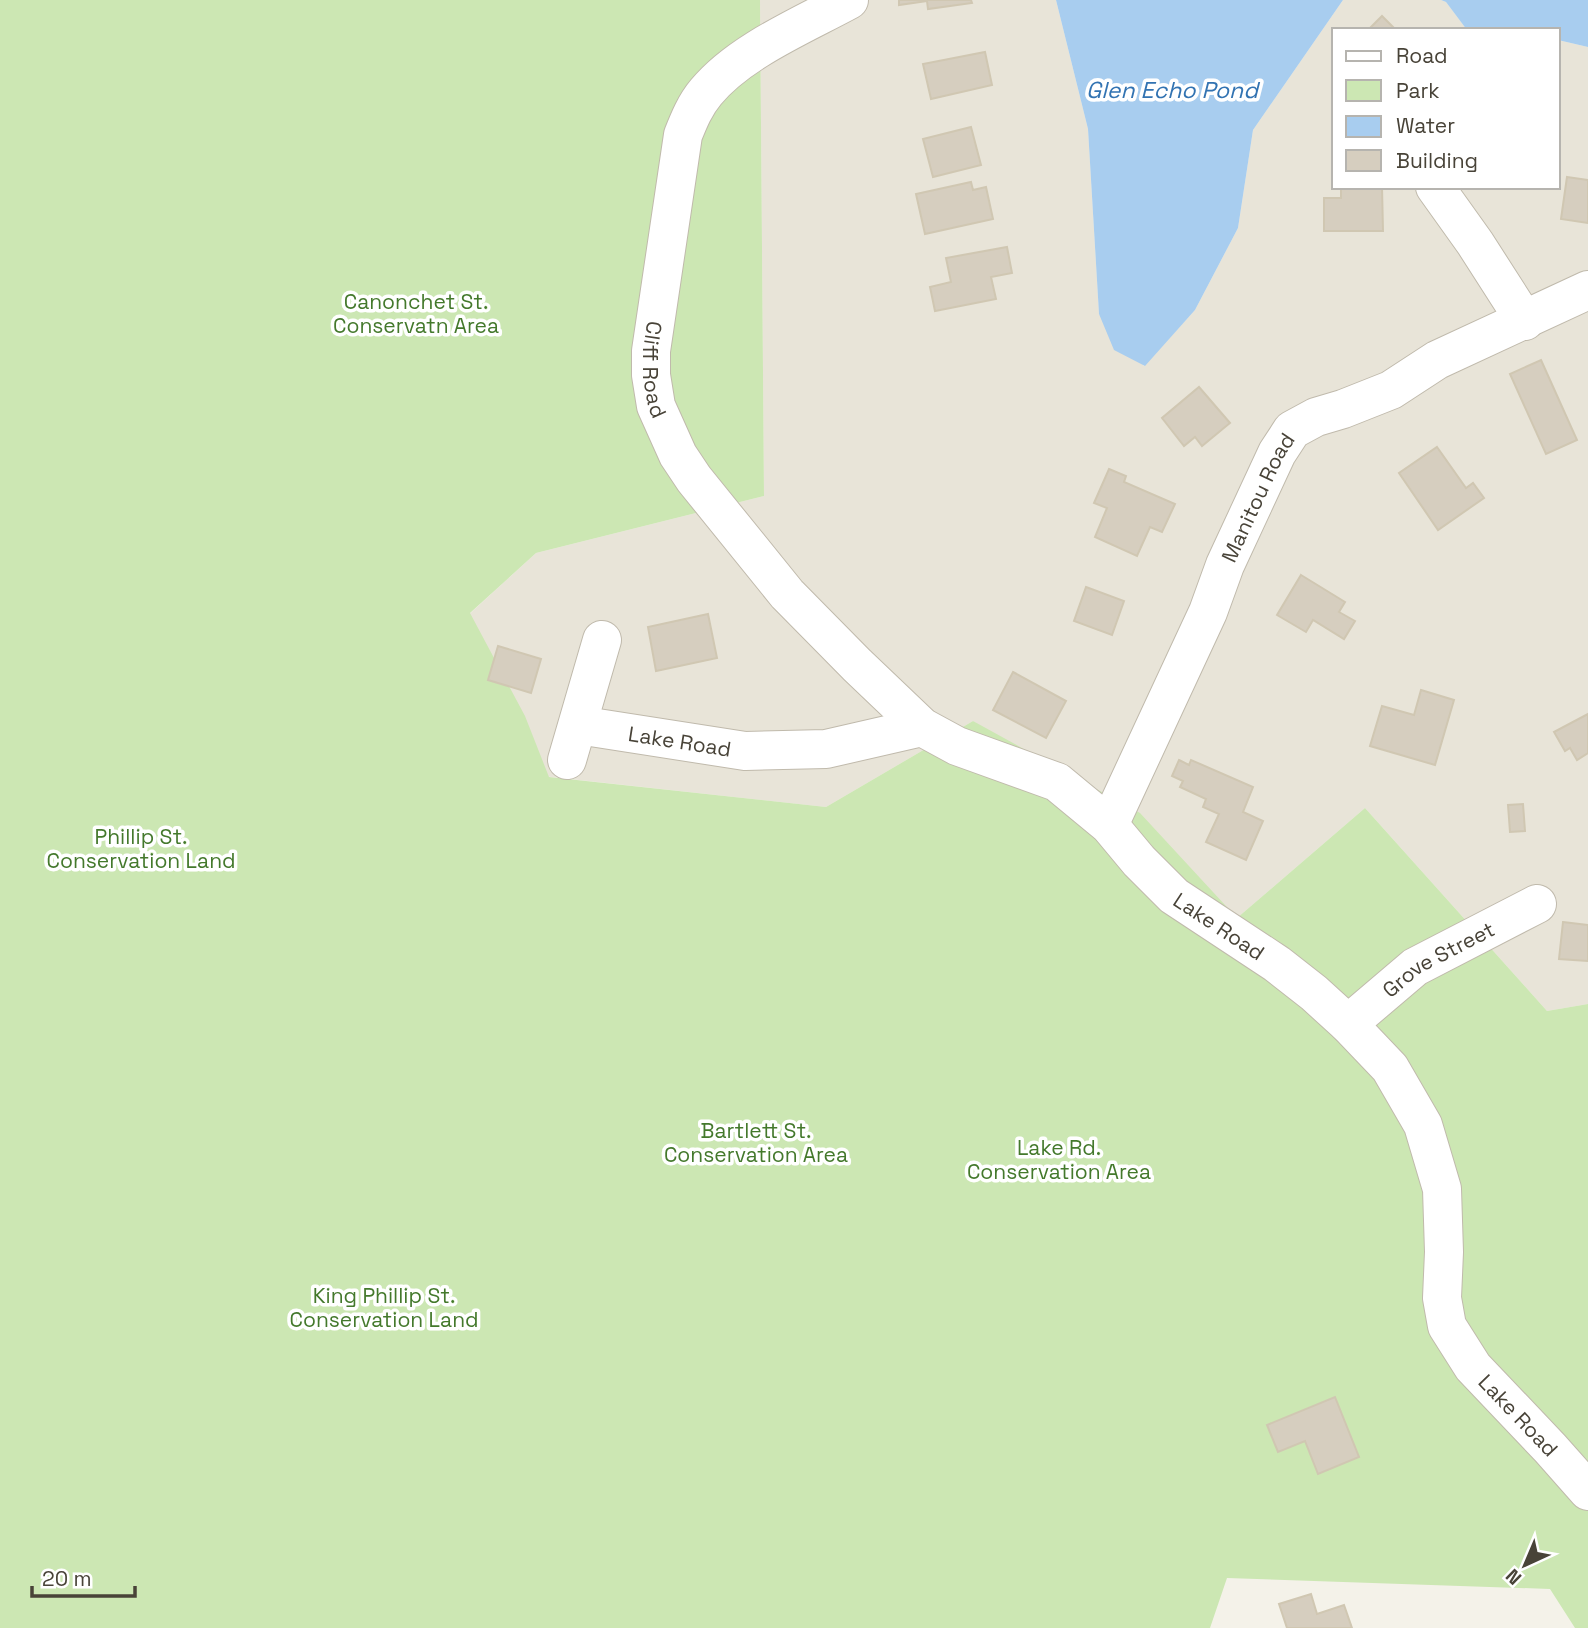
<svg xmlns="http://www.w3.org/2000/svg" width="1588" height="1628" font-family="'Space Grotesk',sans-serif">
<style>
.residential{fill:#e8e4d8}
.green{fill:#cce7b3}
.water{fill:#a8cdef}
.building{fill:#d6cebf;stroke:#d0c7b2;stroke-width:2}
.lines{fill:none;stroke-linecap:round;stroke-linejoin:round}
.minor-casing{stroke:#c0baac;stroke-width:40}
.minor{stroke:#fff;stroke-width:38}
.labels{text-anchor:middle;dominant-baseline:central;stroke-width:7;stroke-linejoin:round;paint-order:stroke}
.park-label{font-size:21px;fill:#44792c;stroke:#fff}
.street-label{font-size:21px;fill:#484338;stroke:#fff}
.water-label{font-size:23px;font-style:italic;fill:#3273b2;stroke:#fff}
</style>
<rect width="100%" height="100%" fill="#f4f2e9"/>
<polygon class="residential" points="760,0 1056,0 1088,129 1099,314 1144,366 1195,310 1238,228 1253,130 1343,0 1441,0 1446,2 1467,30 1334,30 1334,187 1558,187 1558,40 1588,47 1588,1004 1547,1011 1365,808 1237,918 973,721 826,807 506,772 426,654 536,553 764,496"/>
<polygon class="green" points="0,0 760,0 764,496 536,553 470,613 525,716 549,777 826,807 973,721 1140,813 1237,918 1365,808 1547,1011 1588,1004 1588,1628 1575,1628 1550,1589 1227,1578 1210,1628 0,1628"/>
<g class="water">
<polygon points="1056,0 1343,0 1253,130 1238,228 1195,310 1145,366 1114,350 1099,314 1088,129"/>
<polygon points="1441,0 1588,0 1588,47 1558,40 1558,30 1467,30 1446,2"/>
</g>
<g class="building">
<polygon points="899,0 971,0 972,3 928,9 927,1 899,5"/>
<polygon points="1382,16 1396,30 1368,30"/>
<polygon points="985,52 992,85 931,99 923,64"/>
<polygon points="971,127 981,165 933,177 923,139"/>
<polygon points="1567,177 1588,180 1588,223 1561,219"/>
<polygon points="971,182 973,190 986,187 993,219 925,234 916,194"/>
<polygon points="1341,187 1382,187 1383,231 1324,231 1324,198 1341,198"/>
<polygon points="1007,247 1012,273 991,277 996,299 935,311 930,287 951,282 946,258"/>
<polygon points="1541,360 1577,440 1546,454 1510,374"/>
<polygon points="1199,387 1230,423 1202,446 1195,437 1184,446 1162,418"/>
<polygon points="1437,447 1466,488 1473,483 1484,498 1438,530 1399,473"/>
<polygon points="1109,469 1126,476 1124,482 1175,504 1162,532 1150,527 1137,556 1095,537 1107,508 1094,503"/>
<polygon points="1301,575 1345,602 1339,612 1355,621 1344,639 1313,620 1306,632 1277,615"/>
<polygon points="1086,587 1124,601 1112,635 1074,621"/>
<polygon points="708,614 717,658 656,671 648,627"/>
<polygon points="498,646 541,659 531,693 488,680"/>
<polygon points="1013,672 1066,701 1046,738 993,710"/>
<polygon points="1421,690 1454,700 1435,765 1370,746 1382,706 1414,715"/>
<polygon points="1588,714 1588,753 1577,760 1570,748 1565,751 1554,732"/>
<polygon points="1179,760 1189,765 1191,760 1253,787 1243,812 1263,821 1246,860 1206,842 1219,814 1203,807 1206,799 1180,787 1183,781 1172,776"/>
<polygon points="1523,804 1525,831 1510,832 1508,805"/>
<polygon points="1563,922 1588,925 1588,961 1559,959"/>
<polygon points="1335,1397 1359,1457 1318,1474 1305,1441 1278,1452 1267,1425"/>
<polygon points="1311,1594 1317,1614 1344,1605 1352,1628 1287,1628 1279,1604"/>
</g>
<g class="lines">
<defs>
<g id="minor">
<path id="s1" d="M849 0C803 25 740 51 706 92 695 105 689 120 683 135L651 351V375L656 406 678 455 694 479 787 594 857 665 922 727 957 746 1057 782 1109 825 1139 861 1174 896 1277 964 1314 993 1348 1024 1390 1068 1423 1125 1442 1189 1444 1252 1442 1298 1447 1326 1473 1367 1550 1448 1588 1491"/>
<polyline points="1435,187 1475,243 1525,321"/>
<path id="s2" d="M578 725 745 751 826 749 922 727"/>
<polyline points="567,760 602,640"/>
<path id="s3" d="M1109 825 1208 612 1225 565 1277 453 1292 430 1316 417 1343 409 1391 390 1437 360 1588 290"/>
<path id="s4" d="M1348 1024 1415 967 1537 904"/>
</g>
</defs>
<use href="#minor" class="minor-casing"/>
<use href="#minor" class="minor"/>
</g>
<g class="labels">
<g class="park-label">
<text x="416" y="301">Canonchet St.<tspan x="416" dy="24">Conservatn Area</tspan></text>
<text x="141" y="836">Phillip St.<tspan x="141" dy="24">Conservation Land</tspan></text>
<text x="756" y="1130">Bartlett St.<tspan x="756" dy="24">Conservation Area</tspan></text>
<text x="1059" y="1147">Lake Rd.<tspan x="1059" dy="24">Conservation Area</tspan></text>
<text x="384" y="1295">King Phillip St.<tspan x="384" dy="24">Conservation Land</tspan></text>
</g>
<g class="street-label">
<text stroke="none"><textPath href="#s1" startOffset="457">Cliff Road</textPath></text>
<text stroke="none"><textPath href="#s3" startOffset="360">Manitou Road</textPath></text>
<text stroke="none"><textPath href="#s2" startOffset="103">Lake Road</textPath></text>
<text stroke="none"><textPath href="#s1" startOffset="1278">Lake Road</textPath></text>
<text stroke="none"><textPath href="#s4" startOffset="112">Grove Street</textPath></text>
<text stroke="none"><textPath href="#s1" startOffset="1886">Lake Road</textPath></text>
</g>
<g class="water-label">
<text x="1172" y="90">Glen Echo Pond</text>
</g>
</g>
<rect x="1332" y="28" width="228" height="161" fill="#ffffff" stroke="#b6b4af" stroke-width="2"/>
<rect x="1346" y="51" width="35" height="10" fill="#ffffff" stroke="#b6b4af" stroke-width="2"/>
<text x="1396" y="63" font-size="21" fill="#484338">Road</text>
<rect x="1346" y="80" width="35" height="21" fill="#cce7b3" stroke="#b6b4af" stroke-width="2"/>
<text x="1396" y="98" font-size="21" fill="#484338">Park</text>
<rect x="1346" y="116" width="35" height="21" fill="#a8cdef" stroke="#b6b4af" stroke-width="2"/>
<text x="1396" y="133" font-size="21" fill="#484338">Water</text>
<rect x="1346" y="150" width="35" height="21" fill="#d6cebf" stroke="#b6b4af" stroke-width="2"/>
<text x="1396" y="168" font-size="21" fill="#484338">Building</text>
<g transform="translate(1525 1565) rotate(224)" stroke="#ffffff" stroke-width="5" paint-order="stroke">
<path d="M0-5L12 26L0 18L-12 26Z" fill="#484338"/>
<text y="-10" font-size="19" font-weight="bold" text-anchor="middle" fill="#484338">N</text>
</g>
<path d="M32 1586v10h103v-10" fill="none" stroke="#484338" stroke-width="3.5"/>
<text x="42" y="1586" font-size="21" fill="#484338" stroke="#ffffff" stroke-width="5" paint-order="stroke">20 m</text>
</svg>
